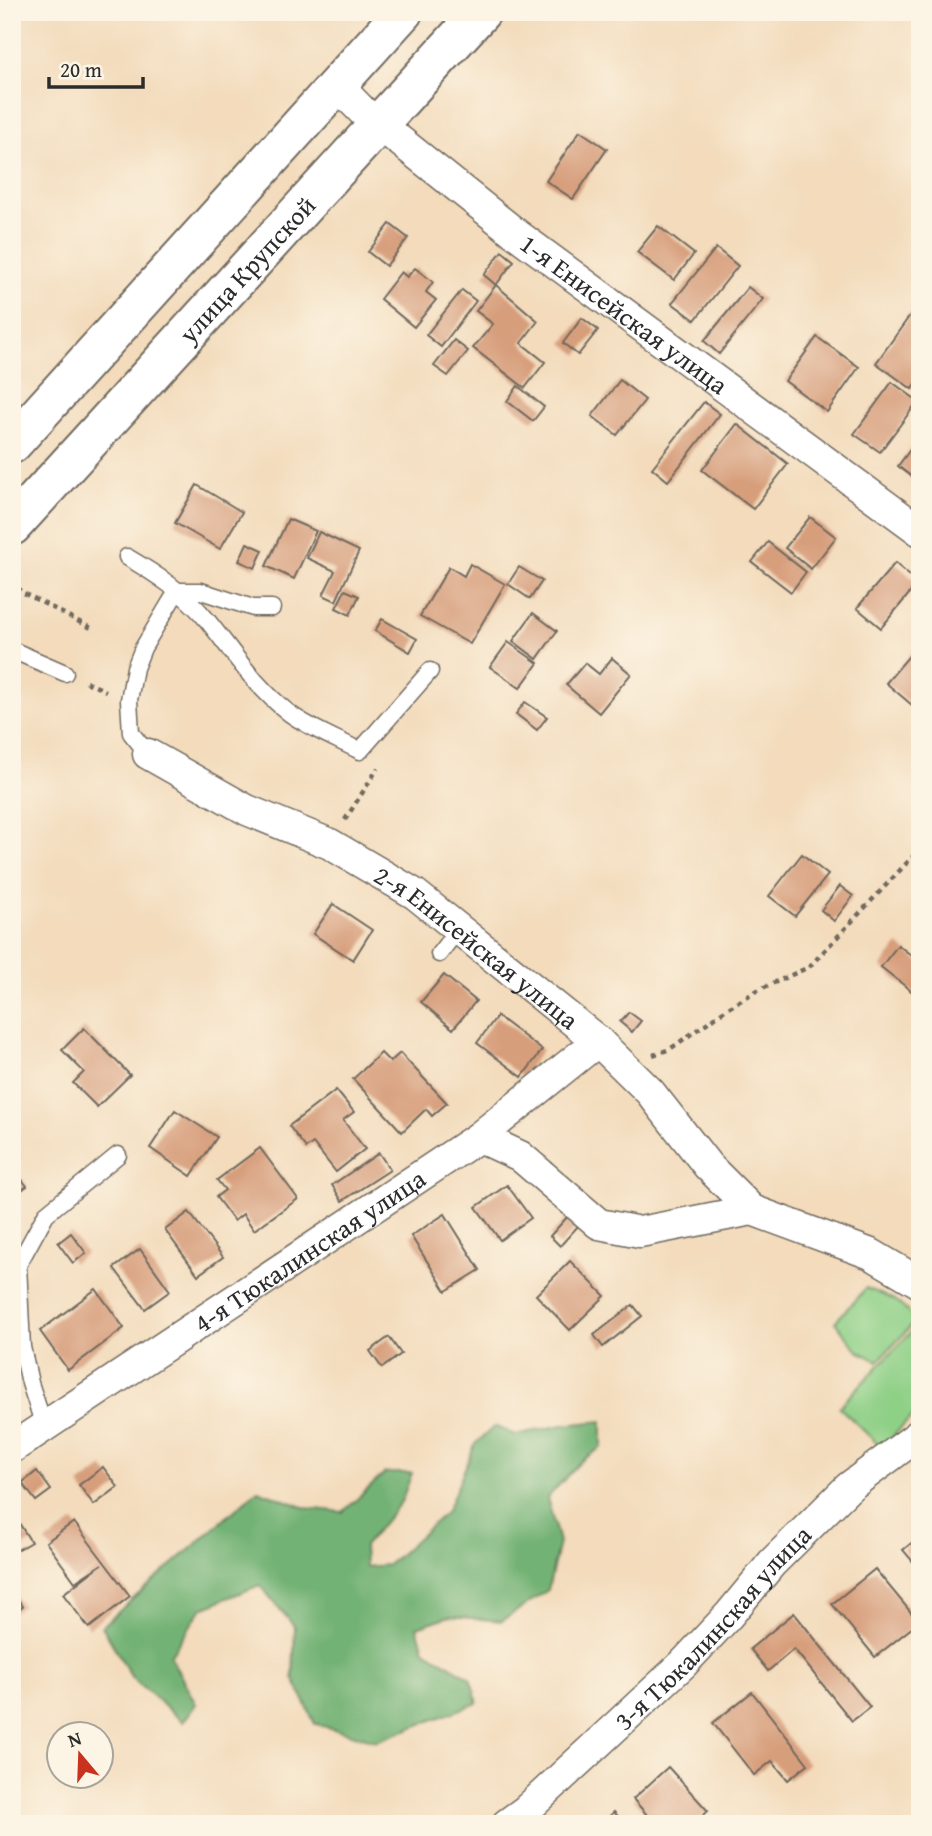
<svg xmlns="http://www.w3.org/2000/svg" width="932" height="1836" font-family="'Gentium Book Plus',serif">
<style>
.green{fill:#8fd087;stroke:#5d7e59;stroke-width:2}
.forest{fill:#73b274;stroke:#4f6e50;stroke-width:2}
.building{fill:#d79e7b}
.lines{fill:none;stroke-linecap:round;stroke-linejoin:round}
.lane-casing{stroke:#71695e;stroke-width:19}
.street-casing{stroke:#71695e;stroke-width:33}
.secondary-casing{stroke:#71695e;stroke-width:42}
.path{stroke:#71695e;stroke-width:4.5;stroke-dasharray:5 5;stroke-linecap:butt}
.lane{stroke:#fff;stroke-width:16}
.street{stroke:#fff;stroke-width:30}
.secondary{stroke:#fff;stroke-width:38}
.labels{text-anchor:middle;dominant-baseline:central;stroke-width:7;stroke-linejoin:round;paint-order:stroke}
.street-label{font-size:26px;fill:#2b2b2b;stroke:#fcf5e5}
</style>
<rect width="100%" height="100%" fill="#fcf5e5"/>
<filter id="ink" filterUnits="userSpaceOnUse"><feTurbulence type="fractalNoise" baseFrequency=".0143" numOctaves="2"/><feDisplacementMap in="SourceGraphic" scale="14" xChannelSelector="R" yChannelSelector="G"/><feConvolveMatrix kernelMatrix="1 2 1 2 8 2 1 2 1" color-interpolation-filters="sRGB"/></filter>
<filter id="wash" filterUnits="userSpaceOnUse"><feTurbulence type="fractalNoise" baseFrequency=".00686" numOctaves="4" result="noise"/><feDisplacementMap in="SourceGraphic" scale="28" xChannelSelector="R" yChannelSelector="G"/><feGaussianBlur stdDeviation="1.57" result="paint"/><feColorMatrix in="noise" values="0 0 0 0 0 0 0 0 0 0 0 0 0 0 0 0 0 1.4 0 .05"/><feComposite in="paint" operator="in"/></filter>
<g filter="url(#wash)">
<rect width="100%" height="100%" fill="#f3dbbc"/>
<g class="green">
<polygon points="866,1288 895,1300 917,1320 878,1361 858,1351 835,1322"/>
<polygon points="916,1327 920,1330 920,1408 882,1448 839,1407"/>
</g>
<polygon class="forest" points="602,1421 602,1447 580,1462 547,1498 559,1542 548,1590 502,1621 450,1616 417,1627 424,1649 470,1678 478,1703 376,1741 315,1724 293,1677 295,1627 260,1585 202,1608 170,1656 196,1704 183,1722 132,1678 102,1626 258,1490 306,1508 343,1512 385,1473 412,1473 401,1502 364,1546 365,1567 388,1565 447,1511 475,1444 495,1426 515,1435 563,1425"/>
<g id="blocks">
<g class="building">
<polygon points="580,131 607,149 573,199 546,181"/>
<polygon points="390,224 408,238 386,266 368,252"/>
<polygon points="658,226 694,254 674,280 637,252"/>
<polygon points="716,248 738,266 695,320 672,303"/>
<polygon points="502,251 514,261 496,285 484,275"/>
<polygon points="415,268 433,282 426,292 436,300 414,327 380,299 401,272 407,277"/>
<polygon points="496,285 538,321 521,343 545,362 525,388 473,348 493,324 476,311"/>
<polygon points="748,287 763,299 719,354 704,341"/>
<polygon points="462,290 476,301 441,347 426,335"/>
<polygon points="911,314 920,320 920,378 912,389 876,363"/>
<polygon points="582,318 598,330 578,355 563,343"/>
<polygon points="817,337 859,367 827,412 785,381"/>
<polygon points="454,340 468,351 448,376 434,366"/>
<polygon points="620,380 645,400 617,435 592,416"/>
<polygon points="892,382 918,401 880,452 854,434"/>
<polygon points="518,386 544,407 533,421 507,401"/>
<polygon points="704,402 720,414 668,481 652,468"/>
<polygon points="737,424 788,464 753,509 702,470"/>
<polygon points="920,436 920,483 898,466"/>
<polygon points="197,485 242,512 220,549 175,523"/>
<polygon points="810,517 836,537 811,569 785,548"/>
<polygon points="288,519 316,531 294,579 266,566"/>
<polygon points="319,532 359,551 336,601 323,595 335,571 307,558"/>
<polygon points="768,542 806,572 791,592 752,562"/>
<polygon points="247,543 263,550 255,568 239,561"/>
<polygon points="895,563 918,583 881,628 857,608"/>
<polygon points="470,564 505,584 470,644 420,616 449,567 464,576"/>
<polygon points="519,567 542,581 530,599 508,584"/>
<polygon points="345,590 359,596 350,615 336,608"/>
<polygon points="533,613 557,631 537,659 513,641"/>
<polygon points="382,619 417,639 410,652 375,631"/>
<polygon points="508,642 538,663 520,688 490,667"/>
<polygon points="913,651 920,656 920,696 912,705 886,683"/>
<polygon points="612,658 631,674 599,713 566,685 585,663 599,674"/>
<polygon points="525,702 547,717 537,730 516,714"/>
<polygon points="802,854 828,875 795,916 769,896"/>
<polygon points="840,886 853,896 834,921 821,910"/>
<polygon points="333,904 372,930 353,960 313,934"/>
<polygon points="898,945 920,962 920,998 881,967"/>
<polygon points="444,975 476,1001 453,1029 421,1002"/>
<polygon points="629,1012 641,1021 632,1032 620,1022"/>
<polygon points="497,1016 542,1050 522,1077 477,1043"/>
<polygon points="84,1028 130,1075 97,1107 73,1083 84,1072 62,1050"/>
<polygon points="381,1053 390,1062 400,1053 447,1103 432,1116 426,1109 402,1132 353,1079"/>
<polygon points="336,1090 354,1112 343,1120 365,1149 336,1172 313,1143 306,1148 289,1126"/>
<polygon points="175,1110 217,1137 191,1176 150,1148"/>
<polygon points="260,1148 298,1199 254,1230 243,1214 234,1221 216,1197 225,1190 217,1180"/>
<polygon points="379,1153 390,1170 342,1201 332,1185"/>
<polygon points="12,1167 27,1186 12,1197"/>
<polygon points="507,1185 531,1218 500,1240 476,1207"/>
<polygon points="189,1212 223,1257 198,1275 165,1230"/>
<polygon points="445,1214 480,1270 446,1291 411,1236"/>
<polygon points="569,1215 579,1225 560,1246 550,1236"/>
<polygon points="71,1233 86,1253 73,1263 58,1243"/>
<polygon points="140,1249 170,1291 145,1309 114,1268"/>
<polygon points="570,1261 605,1296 570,1330 536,1295"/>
<polygon points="96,1289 124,1328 68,1370 40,1331"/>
<polygon points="633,1305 642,1316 603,1347 594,1335"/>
<polygon points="389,1337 401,1354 382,1368 370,1351"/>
<polygon points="103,1467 118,1487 94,1505 79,1485"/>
<polygon points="37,1471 51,1490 36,1501 22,1483"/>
<polygon points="12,1512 31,1542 12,1553"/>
<polygon points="74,1522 130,1596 89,1628 63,1594 102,1564 75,1582 46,1542"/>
<polygon points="920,1536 920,1570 903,1550"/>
<polygon points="875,1569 919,1622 875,1657 832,1604"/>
<polygon points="12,1592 23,1606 12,1614"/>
<polygon points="794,1613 870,1707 852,1721 794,1649 768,1671 750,1649"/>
<polygon points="752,1692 808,1764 788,1780 772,1761 754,1775 713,1723"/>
<polygon points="668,1767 708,1811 694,1824 655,1824 633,1799"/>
<polygon points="614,1812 625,1824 601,1824"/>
</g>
</g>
</g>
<g filter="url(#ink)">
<use href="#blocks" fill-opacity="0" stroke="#71695e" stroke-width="2"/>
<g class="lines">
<defs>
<g id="lane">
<path d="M127 557C156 574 185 593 207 620 233 652 255 687 289 713 309 728 337 739 360 751L430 671"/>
<polyline points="12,650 65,673"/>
<polyline points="148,754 131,733 129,700 135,668 143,648 177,591 201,591 253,608 272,608"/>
<polyline points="439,954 458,929"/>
<polyline points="44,1426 30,1383 22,1347 18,1265 46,1214 118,1155"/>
</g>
<g id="street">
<path id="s1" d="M337 85 376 125 395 137 515 233 920 531"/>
<path id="s2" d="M148 754 247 810 330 844 415 894 598 1041 650 1092 708 1166 752 1210 871 1254 920 1283"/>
<polyline points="479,1137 520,1156 599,1224 640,1232 752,1210"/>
<path id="s3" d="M12 1448 479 1137 598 1041"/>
<path id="s4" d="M507 1824 525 1811 683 1664 729 1615 772 1563 849 1487 920 1434"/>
</g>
<g id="secondary">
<polyline points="12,444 403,12"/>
<path id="s5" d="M12 526 481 12"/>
</g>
</defs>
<use href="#lane" class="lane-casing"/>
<use href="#street" class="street-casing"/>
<use href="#secondary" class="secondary-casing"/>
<g class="path">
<polyline points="12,572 17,560"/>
<polyline points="12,578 20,591 91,628"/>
<polyline points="86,682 106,691"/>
<polyline points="345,820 378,768"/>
<polyline points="653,1055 670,1049 725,1010 758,990 809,967 920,849"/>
</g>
<use href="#lane" class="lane"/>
<use href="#street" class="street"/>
<use href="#secondary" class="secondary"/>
</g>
</g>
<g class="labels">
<g class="street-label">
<text stroke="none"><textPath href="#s5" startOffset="348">улица Крупской</textPath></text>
<text stroke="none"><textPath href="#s1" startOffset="368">1-я Енисейская улица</textPath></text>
<text stroke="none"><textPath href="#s2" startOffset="383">2-я Енисейская улица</textPath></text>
<text stroke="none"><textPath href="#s3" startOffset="357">4-я Тюкалинская улица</textPath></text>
<text stroke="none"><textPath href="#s4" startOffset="285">3-я Тюкалинская улица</textPath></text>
</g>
</g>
<rect width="932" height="1836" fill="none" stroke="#fcf5e5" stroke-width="42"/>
<g transform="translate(80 1755) rotate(341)"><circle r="33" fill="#fcf5e5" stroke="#a8a49b" stroke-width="2"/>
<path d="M0-5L12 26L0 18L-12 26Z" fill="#c8321e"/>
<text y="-10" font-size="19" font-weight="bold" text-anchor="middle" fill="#2b2b2b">N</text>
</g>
<path d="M49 77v10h94v-10" fill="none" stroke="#2b2b2b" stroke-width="3.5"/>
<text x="60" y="77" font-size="21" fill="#2b2b2b" stroke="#fcf5e5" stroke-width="5" paint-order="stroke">20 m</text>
</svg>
